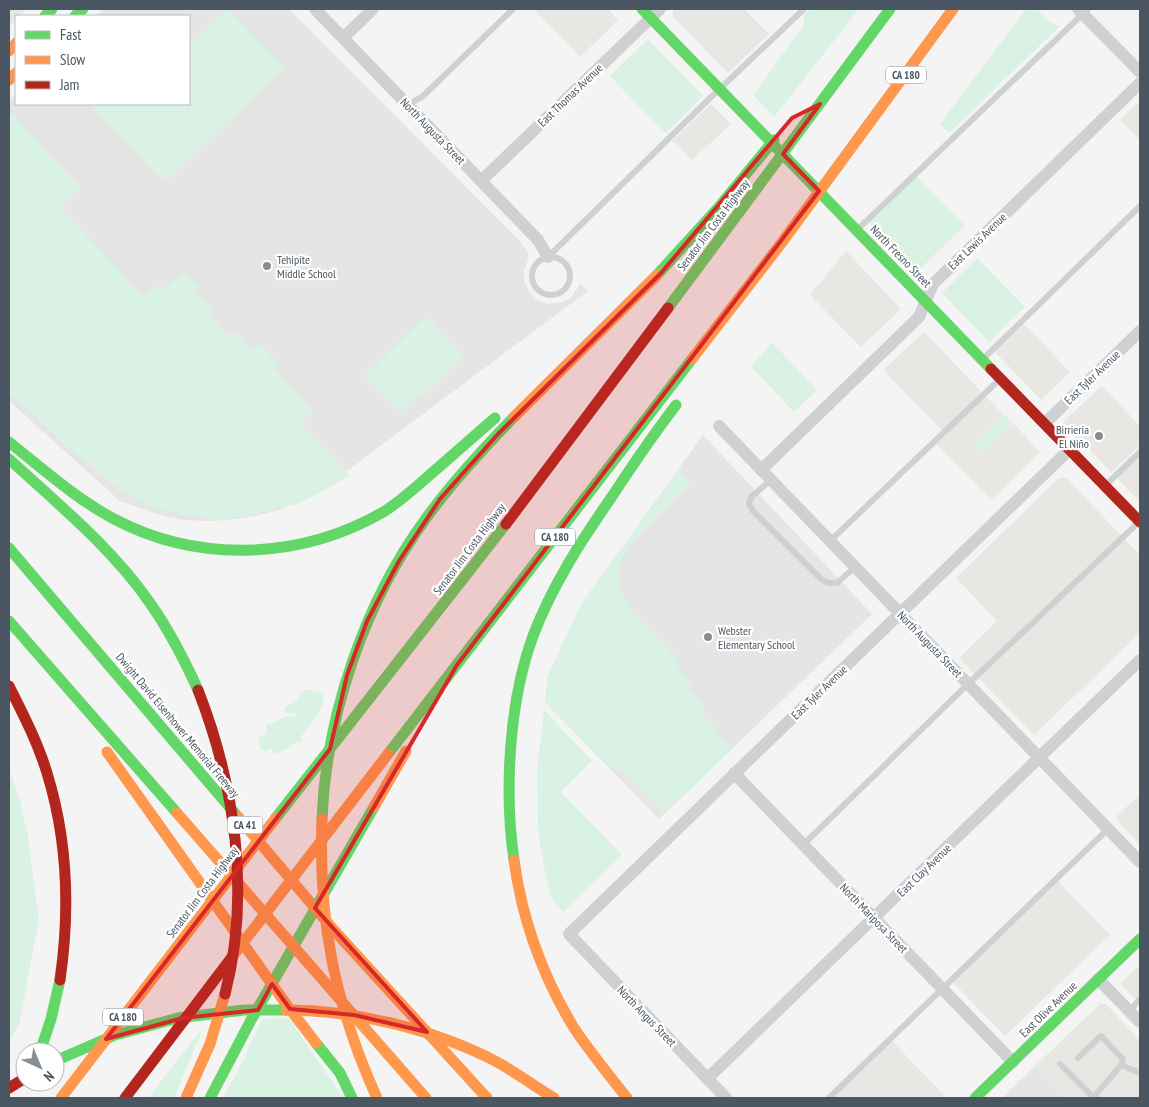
<svg xmlns="http://www.w3.org/2000/svg" width="1149" height="1107" font-family="'PT Sans Narrow',sans-serif">
<style>
.commercial{fill:#e8e7e3}
.education{fill:#e6e5e6}
.green{fill:#d9f2e3}
.lines{fill:none;stroke-linecap:round;stroke-linejoin:round}
.lane{stroke:#ced0d2;stroke-width:6}
.street{stroke:#ced0d2;stroke-width:12}
.fast{stroke:#63d668;stroke-width:11}
.slow{stroke:#ff974d;stroke-width:11}
.jam{stroke:#b3261e;stroke-width:11}
.marked{fill:#d62828;fill-opacity:0.2;stroke:#d62828;stroke-width:4;stroke-linejoin:round}
.poi-dot{fill:#868d94;stroke:#fff;stroke-width:2}
.labels{text-anchor:middle;dominant-baseline:central;stroke-width:4.5;stroke-linejoin:round;paint-order:stroke}
.shield{fill:#fff;stroke:#808990;stroke-width:1}
.shield-label{font-size:11px;font-weight:bold;fill:#4a5661}
.street-label{font-size:12px;fill:#4a5661;stroke:#fff}
.poi-label{font-size:12px;fill:#4a5661;stroke:#fff;text-anchor:start}
</style>
<rect width="100%" height="100%" fill="#f4f4f4"/>
<g class="commercial">
<polygon points="9,9 27,9 19,16 16,16 16,19 9,27"/>
<polygon points="534,9 608,9 618,20 580,57"/>
<polygon points="675,9 744,9 769,34 728,73 673,17 673,11"/>
<polygon points="1140,101 1140,140 1120,120"/>
<polygon points="711,104 731,124 692,160 672,141"/>
<polygon points="846,251 901,309 861,347 810,295"/>
<polygon points="1022,322 1070,372 1041,400 993,350"/>
<polygon points="924,332 1003,414 973,443 982,453 1013,423 1040,452 991,500 932,440 942,430 883,370"/>
<polygon points="1102,386 1140,426 1140,445 1111,472 1063,422"/>
<polygon points="1140,456 1140,502 1117,478"/>
<polygon points="1059,478 1066,478 1140,555 1140,633 1034,735 959,658 997,621 956,578"/>
<polygon points="1140,794 1140,845 1115,818"/>
<polygon points="1054,877 1110,935 1005,1036 949,978"/>
<polygon points="1140,965 1140,1004 1122,985 1122,982"/>
<polygon points="1100,1004 1106,1004 1140,1041 1140,1098 1068,1098 1036,1065"/>
<polygon points="888,1037 944,1095 940,1098 824,1098"/>
</g>
<g class="education">
<polygon points="103,9 289,9 521,242 528,253 528,260 524,271 524,281 529,291 537,300 547,304 563,302 571,298 580,283 588,291 335,480 300,501 279,510 255,516 229,520 208,521 184,520 157,514 120,501 9,401 9,100 16,93 16,104 189,104 189,16 96,16"/>
<polygon points="703,435 872,614 659,819 545,702 548,676 582,603"/>
<polygon points="1036,1065 1068,1098 1002,1098"/>
</g>
<g class="green">
<polygon points="227,9 284,68 169,178 160,178 89,104 189,104 189,46"/>
<polygon points="811,9 859,9 774,117 753,95 804,25 804,15"/>
<polygon points="1026,9 1037,9 1047,21 1060,26 949,133 940,124"/>
<polygon points="648,39 703,96 665,133 610,76"/>
<polygon points="9,112 81,187 60,208 143,296 154,286 161,292 184,271 199,287 195,291 213,309 208,314 229,336 234,332 251,350 259,344 278,364 274,368 313,410 300,424 350,475 327,489 298,504 251,515 218,520 180,514 153,508 108,481 65,444 9,393"/>
<polygon points="916,176 965,225 917,272 869,222"/>
<polygon points="977,258 1025,307 989,342 944,295 943,292"/>
<polygon points="426,316 464,356 425,394 422,392 400,413 364,377"/>
<polygon points="772,342 817,390 794,412 751,367"/>
<polygon points="1003,414 1013,423 982,453 973,443"/>
<polygon points="679,470 691,483 626,549 618,574 621,593 633,612 679,661 676,665 692,684 687,689 705,707 701,712 717,728 715,731 732,749 665,813 629,776 602,761 545,702 548,676 582,603"/>
<path d="M306 689 323 693C326 708 309 725 301 737L302 741C288 744 288 750 276 754L271 748 266 751 260 749 258 743 260 736 267 734 266 724 277 721 286 716 295 717 297 714 294 713 291 715 285 711V707L297 701 298 696Z"/>
<polygon points="544,710 592,761 561,792 622,855 563,912 552,900 543,862 538,827 537,770"/>
<polygon points="9,769 19,798 27,831 39,919 19,1025 9,1043"/>
<path d="M289 1018 343 1098H224C229 1085 236 1075 242 1063 249 1048 255 1033 262 1019Z"/>
<polygon points="203,1028 174,1098 149,1098 153,1091"/>
</g>
<g class="lines">
<g class="lane">
<polyline points="408,104 422,97 513,9"/>
<polyline points="858,229 1088,9"/>
<circle cx="551" cy="276" r="19"/>
<polyline points="548,257 708,100 804,9"/>
<polyline points="983,359 1140,206"/>
<polyline points="771,480 751,497 749,504 753,511 821,579 828,583 837,583 855,567"/>
<polyline points="1107,484 1140,452"/>
<polyline points="831,540 1000,379"/>
<polyline points="803,845 968,684 1139,522"/>
<polyline points="1129,1011 1140,999"/>
<polyline points="1078,1058 1101,1036 1123,1059 1121,1065 1093,1098"/>
<polyline points="1060,1064 1094,1098"/>
<polyline points="1121,1065 1140,1073"/>
<polyline points="829,1098 1108,829"/>
</g>
<g class="street">
<polyline points="315,9 538,240 548,257"/>
<polyline points="1078,9 1140,72"/>
<polyline points="343,38 373,9"/>
<polyline points="481,181 660,9"/>
<polyline points="1045,423 1140,331"/>
<polyline points="719,426 1140,862"/>
<polyline points="761,470 919,317 933,284 1140,83"/>
<polyline points="734,773 1013,1062"/>
<polyline points="1098,979 1140,1022"/>
<polyline points="707,1079 1140,660"/>
<polyline points="726,1098 569,934 1070,449"/>
</g>
<g class="fast">
<polyline points="642,9 991,369"/>
<polyline points="45,16 52,9"/>
<polyline points="75,16 83,9"/>
<polyline points="657,275 719,207 774,140"/>
<polyline points="668,308 890,9"/>
<path d="M9 442C43 469 77 500 116 520 201 564 303 559 385 511 402 500 417 486 432 473 453 455 474 436 495 418"/>
<path d="M9 459C58 504 112 548 150 603 169 630 184 659 198 690"/>
<polyline points="9,548 238,817"/>
<polyline points="9,621 177,813"/>
<polyline points="388,754 692,359"/>
<polyline points="275,819 506,524"/>
<path d="M322 819C326 715 365 601 427 517 453 481 483 449 514 417"/>
<path d="M514 860C504 791 509 701 533 636 552 586 581 541 611 498 632 466 653 435 676 405"/>
<polyline points="316,1043 340,1073 352,1098"/>
<polyline points="40,1052 51,1019 60,980"/>
<polyline points="55,1061 115,1035 178,1018 244,1010 286,1010"/>
<polyline points="210,1098 251,1020 374,807"/>
<polyline points="975,1098 1140,939"/>
</g>
<g class="slow">
<polyline points="9,51 16,43"/>
<polyline points="9,80 16,73"/>
<polyline points="692,359 783,241 953,9"/>
<polyline points="514,417 657,275"/>
<polyline points="107,752 286,1004 316,1043"/>
<polyline points="374,807 406,751"/>
<polyline points="177,813 426,1098"/>
<polyline points="238,817 332,928 487,1098"/>
<path d="M322 819C318 921 335 1005 377 1098"/>
<path d="M514 860C522 919 543 977 574 1028 590 1052 609 1075 627 1098"/>
<polyline points="232,957 388,754"/>
<path d="M286 1010C356 1010 437 1030 499 1063 518 1074 536 1087 554 1098"/>
<polyline points="61,1098 275,819"/>
<polyline points="186,1098 210,1044 225,994"/>
</g>
<g class="jam">
<polyline points="991,369 1140,522"/>
<polyline points="506,524 668,308"/>
<path d="M9 686C23 714 38 743 47 773 68 841 70 911 60 980"/>
<path d="M198 690C235 785 251 894 225 994"/>
<polyline points="9,1088 25,1078"/>
<polyline points="125,1098 232,957"/>
</g>
</g>
<path class="marked" d="M820 104 783 154 819 191 457 665 315 908 427 1032 354 1015 290 1009 272 984 258 1010 183 1018 106 1039 330 749 347 675 367 621 399 561 440 499 498 434 661 273 792 118Z"/>
<g class="poi-dot">
<circle cx="267" cy="266" r="5"/>
<circle cx="1099" cy="436" r="5"/>
<circle cx="708" cy="637" r="5"/>
</g>
<g class="labels">
<g class="shield">
<rect x="886" y="66.5" width="40" height="17" rx="4"/>
<rect x="535" y="528.5" width="40" height="17" rx="4"/>
<rect x="227.5" y="816.5" width="35" height="17" rx="4"/>
<rect x="103" y="1008.5" width="40" height="17" rx="4"/>
</g>
<g class="shield-label">
<text x="906" y="75">CA 180</text>
<text x="555" y="537">CA 180</text>
<text x="245" y="825">CA 41</text>
<text x="123" y="1017">CA 180</text>
</g>
<g class="street-label">
<text transform="translate(570 95) rotate(-44)">East Thomas Avenue</text>
<text transform="translate(433 131) rotate(46)">North Augusta Street</text>
<text transform="translate(713 225) rotate(-53)">Senator Jim Costa Highway</text>
<text transform="translate(977 241) rotate(-44)">East Lewis Avenue</text>
<text transform="translate(901 256) rotate(46)">North Fresno Street</text>
<text transform="translate(1092 377) rotate(-44)">East Tyler Avenue</text>
<text transform="translate(469 549) rotate(-53)">Senator Jim Costa Highway</text>
<text transform="translate(930 644) rotate(46)">North Augusta Street</text>
<text transform="translate(819 692) rotate(-44)">East Tyler Avenue</text>
<text transform="translate(178 725) rotate(50)">Dwight David Eisenhower Memorial Freeway</text>
<text transform="translate(924 870) rotate(-44)">East Clay Avenue</text>
<text transform="translate(202 892) rotate(-53)">Senator Jim Costa Highway</text>
<text transform="translate(874 918) rotate(46)">North Mariposa Street</text>
<text transform="translate(1048 1009) rotate(-44)">East Olive Avenue</text>
<text transform="translate(647 1016) rotate(46)">North Angus Street</text>
</g>
<g class="poi-label">
<text x="277" y="259">Tehipite<tspan x="277" dy="14">Middle School</tspan></text>
<text x="1089" y="429" text-anchor="end">Birrieria<tspan x="1089" dy="14">El Niño</tspan></text>
<text x="718" y="630">Webster<tspan x="718" dy="14">Elementary School</tspan></text>
</g>
</g>
<rect width="1149" height="1107" fill="none" stroke="#4a5661" stroke-width="20"/>
<rect x="15" y="15" width="175" height="90" fill="#ffffff" stroke="#b7bbc0"/>
<rect x="25" y="31" width="25" height="8" fill="#63d668" stroke="#b7bbc0"/>
<text x="60" y="40" font-size="15" fill="#4a5661">Fast</text>
<rect x="25" y="56" width="25" height="8" fill="#ff974d" stroke="#b7bbc0"/>
<text x="60" y="65" font-size="15" fill="#4a5661">Slow</text>
<rect x="25" y="81" width="25" height="8" fill="#b3261e" stroke="#b7bbc0"/>
<text x="60" y="90" font-size="15" fill="#4a5661">Jam</text>
<g transform="translate(40 1067) rotate(136)"><circle r="24" fill="#ffffff" stroke="#b7bbc0"/>
<path d="M0-4L9 19L0 12L-9 19Z" fill="#868d94"/>
<text y="-8" font-size="14" font-weight="bold" text-anchor="middle" fill="#4a5661">N</text>
</g>
</svg>
